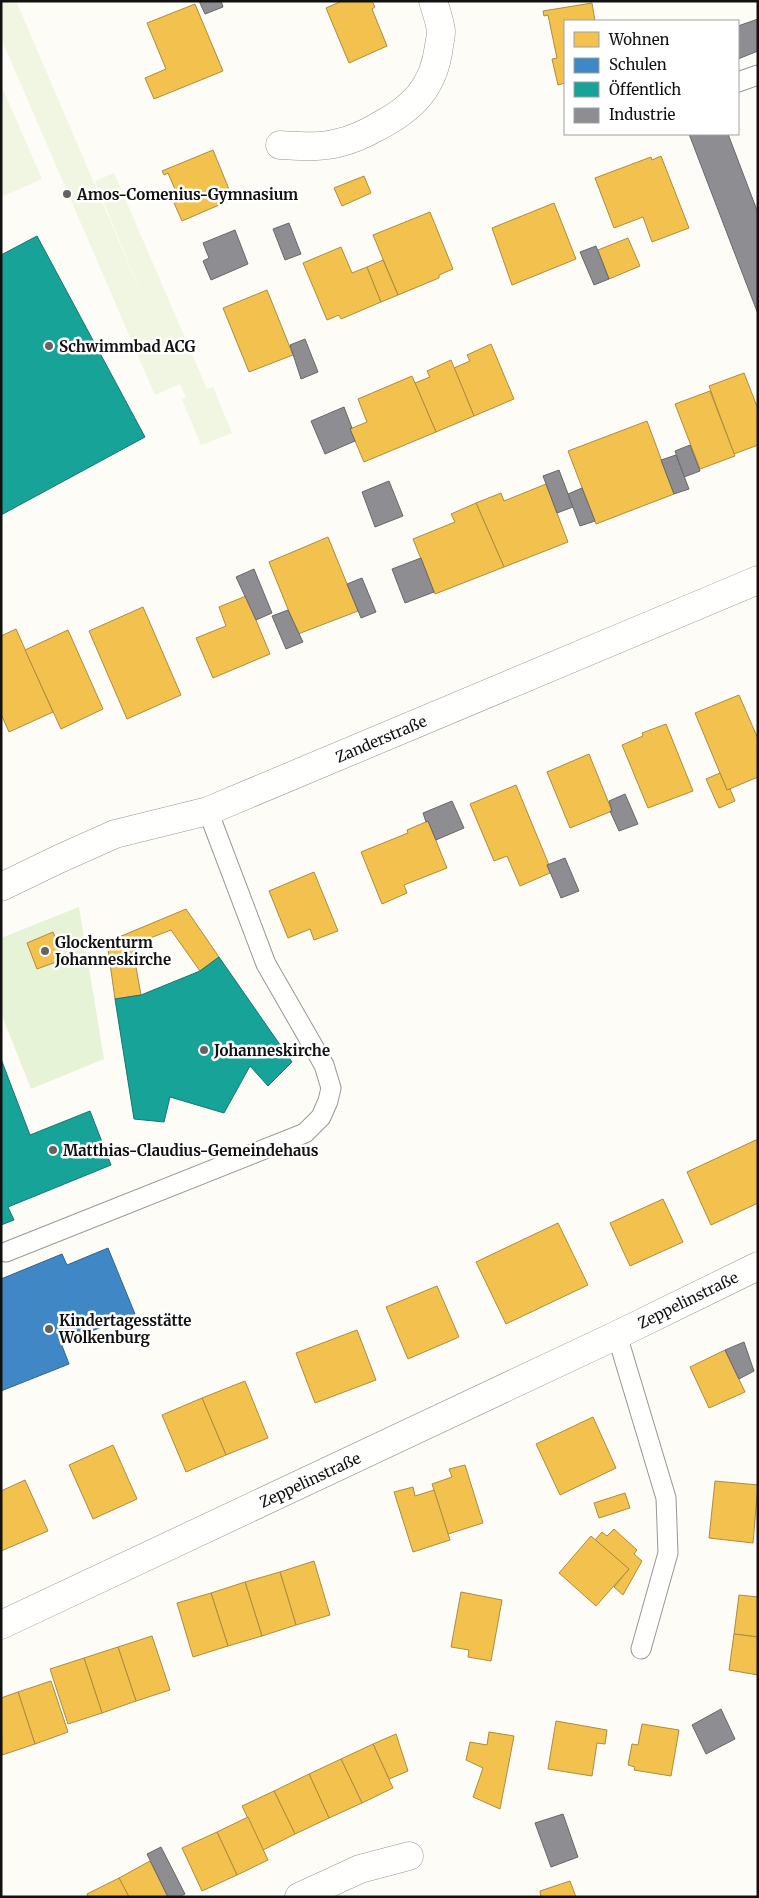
<svg xmlns="http://www.w3.org/2000/svg" width="759" height="1898" font-family="Merriweather,serif">
<style>
.green{fill:#e7f3d7}
.pitch{fill:#f0f6e1}
.homes{fill:#f2c14e;stroke:#ae8c3c}
.schools{fill:#3f88c5;stroke:#31648f}
.public{fill:#17a398;stroke:#157770}
.industry{fill:#8d8d92;stroke:#68686b}
.lines{fill:none;stroke-linecap:round;stroke-linejoin:round}
.service-casing{stroke:#979795;stroke-width:21}
.minor-casing{stroke:#979795;stroke-width:29}
.service{stroke:#fffffe;stroke-width:19}
.minor{stroke:#fffffe;stroke-width:28}
.poi-dot{fill:#646362;stroke:#fff;stroke-width:2}
.labels{text-anchor:middle;dominant-baseline:central;stroke-width:5;stroke-linejoin:round;paint-order:stroke}
.poi-label{font-size:15px;font-weight:bold;fill:#111;stroke:#fff;text-anchor:start}
.street-label{font-size:15px;fill:#111;stroke:#fff}
</style>
<rect width="100%" height="100%" fill="#fdfcf7"/>
<polygon class="green" points="79,907 104,1059 31,1089 1,1013 1,938"/>
<g class="pitch">
<polygon points="1,1 16,1 147,307 95,181 114,173 207,389 213,387 232,433 201,445 182,399 186,398 180,384 155,395 1,38"/>
<polygon points="1,85 42,179 1,197"/>
</g>
<g class="homes">
<polygon points="342,1 372,1 375,7 372,9 387,46 349,63 326,8"/>
<polygon points="592,3 595,21 565,21 565,83 558,85 552,59 557,58 548,15 544,16 543,11"/>
<polygon points="195,4 223,71 154,99 145,78 166,69 147,23"/>
<polygon points="213,150 233,199 182,221 174,203 180,201 168,173 164,175 162,171"/>
<polygon points="661,156 689,228 652,242 643,217 614,228 595,178 651,157 652,160"/>
<polygon points="364,176 371,193 342,206 334,188"/>
<polygon points="554,203 576,259 512,285 492,228"/>
<polygon points="430,212 453,269 439,275 439,278 398,295 373,235"/>
<polygon points="628,238 640,266 609,279 598,250"/>
<polygon points="341,247 352,273 367,267 381,302 341,319 339,315 327,320 303,263"/>
<polygon points="383,260 398,295 381,302 367,267"/>
<polygon points="267,290 293,355 249,372 223,308"/>
<polygon points="491,344 514,399 474,416 454,368 470,361 467,355"/>
<polygon points="451,360 474,416 436,432 415,383 430,377 427,371"/>
<polygon points="744,373 758,409 758,445 734,454 709,386"/>
<polygon points="412,376 436,432 364,462 350,429 367,422 358,399"/>
<polygon points="710,391 735,456 700,469 675,404"/>
<polygon points="647,421 674,494 596,524 568,451"/>
<polygon points="546,484 568,542 504,567 476,503 501,493 504,501"/>
<polygon points="476,503 504,567 435,594 413,539 455,522 451,514"/>
<polygon points="328,537 358,611 298,634 269,562"/>
<polygon points="246,596 270,654 213,678 196,638 226,626 219,607"/>
<polygon points="143,607 181,695 127,719 89,631"/>
<polygon points="16,629 53,712 9,732 1,714 1,636"/>
<polygon points="68,630 103,709 61,729 25,650"/>
<polygon points="739,695 758,739 758,777 727,790 695,713"/>
<polygon points="666,724 693,791 648,808 622,745 643,736 642,733"/>
<polygon points="589,754 612,811 570,828 547,772"/>
<polygon points="720,773 727,790 730,789 735,801 719,808 706,779"/>
<polygon points="516,785 549,865 547,865 550,873 520,886 507,856 494,861 470,804"/>
<polygon points="428,821 447,868 404,885 407,893 382,904 361,852 408,833 407,830"/>
<polygon points="314,872 338,931 314,940 310,929 288,938 269,891"/>
<polygon points="186,909 219,957 200,971 171,930 132,945 141,995 115,999 107,942"/>
<polygon points="53,932 64,959 37,969 27,943"/>
<polygon points="758,1139 758,1203 711,1225 687,1172"/>
<polygon points="663,1199 683,1242 630,1266 610,1223"/>
<polygon points="558,1223 588,1285 506,1324 476,1262"/>
<polygon points="437,1286 459,1337 408,1359 386,1307"/>
<polygon points="357,1330 376,1380 315,1403 296,1353"/>
<polygon points="725,1350 745,1392 709,1408 690,1367"/>
<polygon points="245,1381 268,1438 226,1455 202,1398"/>
<polygon points="202,1398 226,1455 186,1472 162,1415"/>
<polygon points="593,1417 616,1468 560,1495 536,1444"/>
<polygon points="113,1445 137,1499 93,1519 69,1465"/>
<polygon points="465,1465 483,1523 448,1534 432,1484 452,1477 449,1469"/>
<polygon points="25,1480 48,1531 1,1551 1,1491"/>
<polygon points="715,1481 758,1485 753,1543 709,1538"/>
<polygon points="413,1487 415,1496 434,1490 450,1540 413,1552 394,1492"/>
<polygon points="625,1493 630,1508 599,1518 594,1503"/>
<polygon points="614,1529 637,1550 634,1554 642,1561 623,1595 614,1587 629,1569 595,1540 602,1532 607,1536"/>
<polygon points="591,1536 629,1569 596,1606 559,1573"/>
<polygon points="314,1561 330,1615 296,1625 280,1572"/>
<polygon points="280,1572 296,1625 262,1636 245,1582"/>
<polygon points="245,1582 262,1636 228,1646 211,1593"/>
<polygon points="461,1592 502,1600 491,1661 468,1657 469,1650 451,1647"/>
<polygon points="211,1593 228,1646 193,1657 177,1603"/>
<polygon points="739,1595 758,1597 758,1637 734,1634"/>
<polygon points="734,1634 758,1637 758,1675 729,1670"/>
<polygon points="152,1636 170,1690 136,1701 118,1647"/>
<polygon points="118,1647 136,1701 102,1713 84,1658"/>
<polygon points="84,1658 102,1713 68,1724 50,1669"/>
<polygon points="51,1681 68,1732 35,1744 18,1692"/>
<polygon points="18,1692 35,1744 2,1755 1,1698"/>
<polygon points="556,1721 607,1730 605,1744 597,1743 592,1776 548,1769"/>
<polygon points="642,1724 679,1730 671,1776 634,1770 635,1767 628,1765 632,1744 638,1745"/>
<polygon points="489,1732 514,1736 500,1809 473,1797 483,1768 466,1760 470,1742 487,1745"/>
<polygon points="396,1734 408,1771 389,1779 373,1744"/>
<polygon points="373,1744 393,1788 362,1803 341,1759"/>
<polygon points="341,1759 362,1803 329,1818 309,1774"/>
<polygon points="309,1774 329,1818 295,1834 274,1791"/>
<polygon points="274,1791 295,1834 263,1850 242,1806"/>
<polygon points="248,1817 268,1860 237,1875 217,1832"/>
<polygon points="217,1832 237,1875 202,1891 182,1848"/>
<polygon points="150,1861 168,1897 129,1897 119,1878"/>
<polygon points="119,1878 129,1897 88,1897 87,1894"/>
<polygon points="570,1881 576,1897 541,1897 540,1891"/>
</g>
<polygon class="schools" points="108,1248 135,1314 61,1343 69,1364 1,1391 1,1279 62,1254 67,1265"/>
<g class="public">
<polygon points="37,236 145,437 1,515 1,255"/>
<polygon points="219,957 292,1062 268,1086 250,1066 224,1113 170,1097 164,1122 134,1119 115,999 141,995 200,971"/>
<polygon points="1,1059 30,1135 90,1111 111,1165 8,1207 14,1220 1,1225"/>
</g>
<g class="industry">
<polygon points="199,1 221,1 223,7 205,14"/>
<polygon points="758,19 758,51 738,59 738,26"/>
<polygon points="689,134 728,134 758,213 758,314"/>
<polygon points="289,223 301,254 285,260 273,229"/>
<polygon points="235,230 248,264 211,280 203,261 209,258 203,243"/>
<polygon points="596,246 609,279 594,285 580,252"/>
<polygon points="305,339 318,372 301,379 290,345"/>
<polygon points="344,407 352,428 350,429 355,441 325,454 311,421"/>
<polygon points="690,445 700,471 684,477 675,451"/>
<polygon points="676,455 689,489 674,494 661,460"/>
<polygon points="559,470 573,507 557,513 543,476"/>
<polygon points="389,481 403,516 375,527 362,492"/>
<polygon points="582,488 595,521 580,526 568,494"/>
<polygon points="421,558 434,592 405,603 392,569"/>
<polygon points="254,569 272,613 256,620 236,577"/>
<polygon points="362,578 376,612 361,618 347,584"/>
<polygon points="288,610 303,642 286,649 272,616"/>
<polygon points="625,794 638,824 619,831 610,811 612,811 609,801"/>
<polygon points="452,801 464,828 436,840 428,821 426,822 423,813"/>
<polygon points="565,858 579,891 561,898 547,865"/>
<polygon points="744,1342 754,1371 739,1379 725,1350"/>
<polygon points="721,1709 735,1739 706,1754 692,1725"/>
<polygon points="563,1814 578,1857 551,1867 535,1823"/>
<polygon points="161,1847 185,1894 179,1897 168,1897 147,1854"/>
</g>
<g class="lines">
<defs>
<g id="service">
<polyline points="738,82 758,75"/>
<polyline points="6,1252 305,1133 321,1117 328,1101 331,1088 324,1065 266,964 208,811"/>
<polyline points="617,1335 666,1498 668,1553 641,1649"/>
</g>
<g id="minor">
<path d="M280 145C299 146 319 148 338 143 351 140 365 134 377 127 412 109 434 88 439 46 440 41 441 36 441 31 440 22 436 10 433 1"/>
<polyline points="1,887 59,859 115,834 208,811 758,580"/>
<polyline points="1,1625 617,1335 758,1266"/>
<polyline points="299,1897 360,1869 409,1856"/>
</g>
</defs>
<use href="#service" class="service-casing"/>
<use href="#minor" class="minor-casing"/>
<use href="#service" class="service"/>
<use href="#minor" class="minor"/>
</g>
<g class="poi-dot">
<circle cx="67" cy="194" r="5"/>
<circle cx="49" cy="346" r="5"/>
<circle cx="45" cy="951" r="5"/>
<circle cx="204" cy="1050" r="5"/>
<circle cx="53" cy="1150" r="5"/>
<circle cx="49" cy="1329" r="5"/>
</g>
<g class="labels">
<g class="poi-label">
<text x="77" y="194">Amos-Comenius-Gymnasium</text>
<text x="59" y="346">Schwimmbad ACG</text>
<text x="55" y="942">Glockenturm<tspan x="55" dy="17">Johanneskirche</tspan></text>
<text x="214" y="1050">Johanneskirche</text>
<text x="63" y="1150">Matthias-Claudius-Gemeindehaus</text>
<text x="59" y="1320">Kindertagesstätte<tspan x="59" dy="17">Wolkenburg</tspan></text>
</g>
<g class="street-label">
<text transform="translate(381 739) rotate(-23)">Zanderstraße</text>
<text transform="translate(688 1300) rotate(-26)">Zeppelinstraße</text>
<text transform="translate(310 1480) rotate(-25)">Zeppelinstraße</text>
</g>
</g>
<rect width="759" height="1898" fill="none" stroke="#111111" stroke-width="5"/>
<rect x="564" y="20" width="175" height="115" fill="#ffffff" stroke="#a0a0a0"/>
<rect x="574" y="32" width="25" height="15" fill="#f2c14e" stroke="#a0a0a0"/>
<text x="609" y="45" font-size="15" fill="#111111">Wohnen</text>
<rect x="574" y="58" width="25" height="15" fill="#3f88c5" stroke="#a0a0a0"/>
<text x="609" y="70" font-size="15" fill="#111111">Schulen</text>
<rect x="574" y="82" width="25" height="15" fill="#17a398" stroke="#a0a0a0"/>
<text x="609" y="95" font-size="15" fill="#111111">Öffentlich</text>
<rect x="574" y="108" width="25" height="15" fill="#8d8d92" stroke="#a0a0a0"/>
<text x="609" y="120" font-size="15" fill="#111111">Industrie</text>
</svg>
